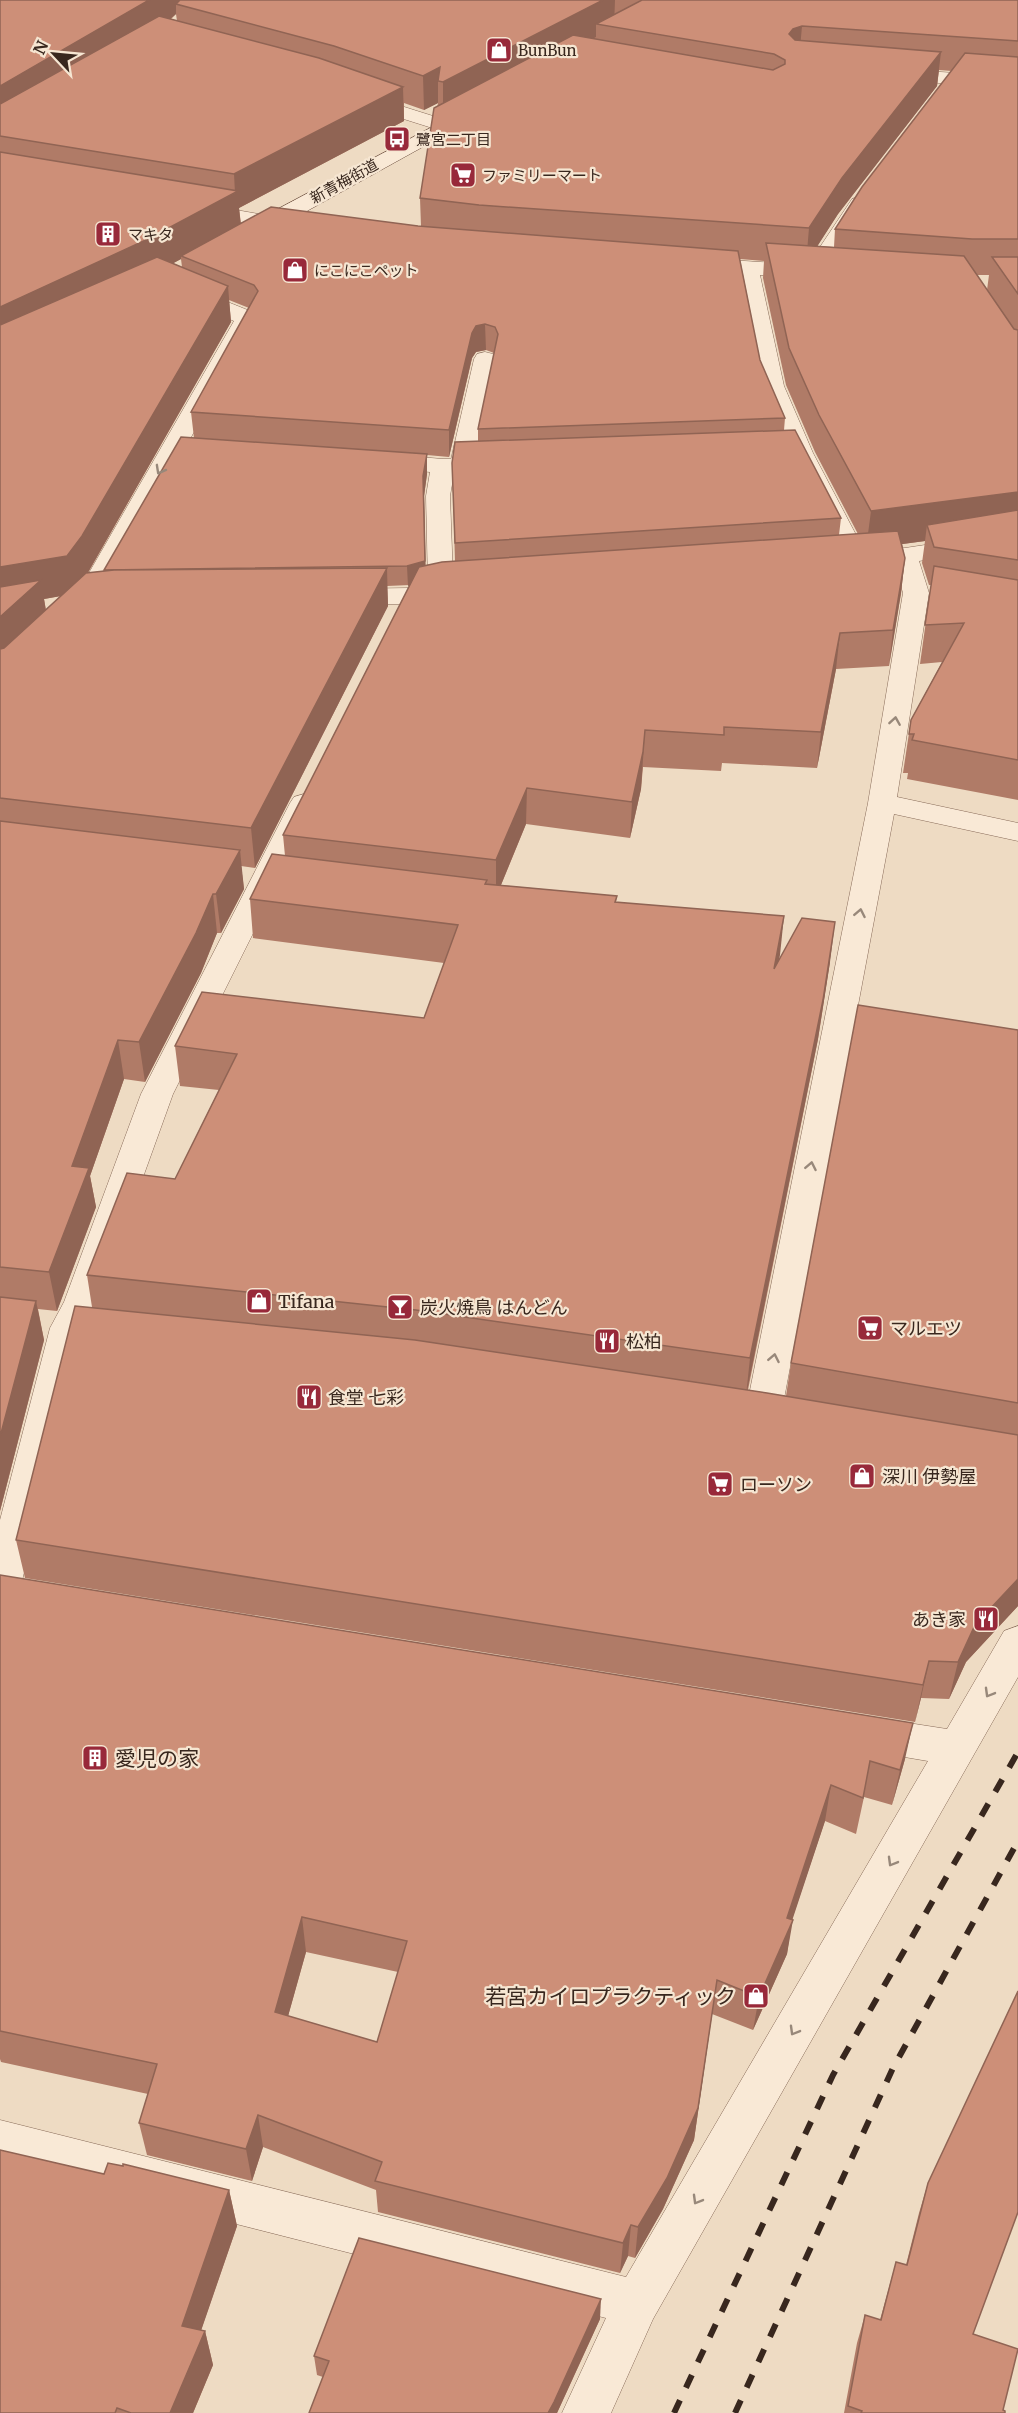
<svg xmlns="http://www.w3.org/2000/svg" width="1018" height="2413" font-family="Merriweather,'Noto Sans JP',serif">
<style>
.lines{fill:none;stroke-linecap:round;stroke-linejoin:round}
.lane-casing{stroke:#886b59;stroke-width:1}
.street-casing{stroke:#886b59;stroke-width:1}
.secondary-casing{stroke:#6a4d3d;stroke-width:1}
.lane{fill:#f9e9d6;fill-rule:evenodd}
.street{fill:#f9e9d6;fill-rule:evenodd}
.secondary{fill:#f9e9d6;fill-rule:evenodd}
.rail{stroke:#38271e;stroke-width:6;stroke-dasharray:14 14;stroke-linecap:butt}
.wall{fill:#b07b67;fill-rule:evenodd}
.shaded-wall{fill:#906454}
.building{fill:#cd8f78;stroke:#906454;stroke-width:1.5;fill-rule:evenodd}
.oneway{stroke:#98887a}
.labels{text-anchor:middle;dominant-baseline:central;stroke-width:4.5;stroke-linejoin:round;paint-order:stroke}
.far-poi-label{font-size:15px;fill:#38271e;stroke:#f6e6d2;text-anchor:start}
.far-street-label{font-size:15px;fill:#38271e;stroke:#f6e6d2}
.poi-label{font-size:18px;fill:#38271e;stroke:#f6e6d2;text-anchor:start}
.near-poi-label{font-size:21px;fill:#38271e;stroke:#f6e6d2;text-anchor:start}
</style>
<rect width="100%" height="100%" fill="#eedbc3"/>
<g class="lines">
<defs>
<polygon id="lane" points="485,352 493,354 496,359 474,464 470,469 462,471 454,469 450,464 474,359 477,354"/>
<g id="street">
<polygon points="894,69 1018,77 1018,89 887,79 884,75 887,71"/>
<polygon points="363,94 452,122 455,126 452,130 445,132 356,104 353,100 356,96"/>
<polygon points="859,197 866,199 869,203 822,277 810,279 760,275 784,386 813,453 864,550 905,548 1018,531 1018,545 919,561 929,593 897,797 1018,823 1018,841 894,814 781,1415 776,1425 763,1429 750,1425 745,1415 868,803 903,593 895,564 847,563 843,558 789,453 760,386 737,273 689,269 686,264 689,259 697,258 808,265 852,199"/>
<polygon points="196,203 293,220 300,222 304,226 300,230 293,232 189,213 186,209 189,205"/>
<polygon points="188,286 255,313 258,318 108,585 104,590 95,593 86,590 82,585 234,321 180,298 177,293 180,288"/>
<polygon points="383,454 443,459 497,456 505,458 509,463 505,468 454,473 450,496 453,579 462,586 458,591 409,604 343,605 334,602 330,597 334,592 343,589 409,588 428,584 426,496 430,472 375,466 371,461 375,456"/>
<polygon points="304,794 314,797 318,803 173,1094 98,1302 84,1328 19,1593 13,1604 0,1609 0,1520 50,1328 64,1302 141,1094 290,803 294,797"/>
<polygon points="1018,1626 1018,1677 653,2319 611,2413 562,2413 606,2318 0,2164 0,2120 626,2277 928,1761 863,1750 849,1745 843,1733 849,1721 863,1716 947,1729 1004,1631"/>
</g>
<polygon id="secondary" points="468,108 475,110 478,114 475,118 260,237 244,237 241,232 244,227"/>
</defs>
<use href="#lane" class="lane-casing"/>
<use href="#street" class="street-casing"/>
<use href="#secondary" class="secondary-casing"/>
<use href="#lane" class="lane"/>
<use href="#street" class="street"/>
<use href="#secondary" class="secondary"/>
<g class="rail">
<polyline points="674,2413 833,2075 1018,1752"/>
<polyline points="735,2413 893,2068 1018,1841"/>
</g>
</g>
<g class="wall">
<path d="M0 0H1018V800L907 779 908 773H903L911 720 942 662 920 664 931 585H929L922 563 925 541 902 544 905 558 901 593 889 666 836 669 817 768 722 763 721 771 643 767 641 789 630 838 526 824 501 885 617 896 616 902 780 959 830 962 818 1039 748 1390 786 1396 791 1363 1018 1030V1606L966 1662 949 1699 921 1698 915 1722 25 1578 16 1540 92 1307 87 1275 175 1179 219 1090 180 1086 175 1046 424 1018 444 963 253 938 250 899 285 856 283 835 410 585 387 586 388 606 255 868 241 866 244 889 221 933H217L201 973 145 1082 124 1079 90 1176 96 1207 57 1311 38 1309 44 1340 0 1511ZM176 14 177 21 171 19ZM939 70 952 71 835 229 834 247 817 246 838 214 937 86ZM404 103 424 110 438 103 420 198 421 226 241 224 239 208 404 121ZM181 259 182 267 173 263ZM740 259 764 261 763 278 786 385 815 452 858 534 839 535 841 518 784 430 785 418 760 360ZM977 275H989L987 290ZM229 300 249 308 191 412 194 438 104 570V571L88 573 231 322ZM486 350 494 353 478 429V442L452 463 455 561 425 566 424 496 427 474V455L449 457 472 358 476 352ZM60 596 46 610 44 599Z"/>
<path d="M0 1575 905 1759 892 1805 864 1797 856 1834 825 1821 792 1919 787 1954 753 2030 712 2014 694 2140 663 2209 635 2258 628 2256 620 2273 378 2212 376 2190 263 2147 252 2181 147 2155 139 2123 148 2094 1 2062 0 2059ZM306 1952 398 1972 377 2042 288 2016Z"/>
<polygon points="104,2174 229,2190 237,2226 201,2330 205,2331 213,2365 193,2413 0,2413"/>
<polygon points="928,2183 973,2334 1003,2410 1005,2413 844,2413 857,2343 865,2315 880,2320 896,2262 906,2265 919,2213"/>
<polygon points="600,2319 557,2413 309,2413 323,2377 317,2375 314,2356"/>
</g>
<g class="shaded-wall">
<polygon points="149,0 194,0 176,4 176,14 152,34 0,124 0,86"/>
<polygon points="603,0 615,0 614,27 596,24 596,37 443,117 443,82"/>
<polygon points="802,26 799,60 789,34 793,29"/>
<polygon points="941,52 937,86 838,214 806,264 809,228 842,178"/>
<polygon points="440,67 438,81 438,103 424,110 423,76"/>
<polygon points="403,87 404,121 239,208 241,227 181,256 181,259 152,275 0,346 0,307 235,193 234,174"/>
<polygon points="228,286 231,322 87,574 73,594 44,599 47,618 0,662 0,567"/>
<polygon points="485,324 486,350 476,352 472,358 449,457 449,430 472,333 476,326"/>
<polygon points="427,454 427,474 424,496 426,581 408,586 407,566"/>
<polygon points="1018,492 1018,529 927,525 925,541 866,549 871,511"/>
<polygon points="905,558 901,593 889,666 893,630"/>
<polygon points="387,568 388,606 255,868 251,828"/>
<polygon points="840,633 836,669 817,768 821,732"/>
<polygon points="645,730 641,789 630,838 632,802"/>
<polygon points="527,788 526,824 496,897 496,860"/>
<polygon points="240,850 244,889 221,933 216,894"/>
<polygon points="213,894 217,933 201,973 145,1082 139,1042"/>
<polygon points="784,916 780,955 770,1008 774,969"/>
<polygon points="835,922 830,962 818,1039 746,1396 750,1358"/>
<polygon points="118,1040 124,1079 90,1176 96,1207 57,1311 49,1272 72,1166"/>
<polygon points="36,1301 44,1340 0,1511 0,1437"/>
<polygon points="1018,1579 1018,1606 966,1662 949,1699 958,1662 975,1625"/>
<polygon points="929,1661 921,1698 915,1722 923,1685"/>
<polygon points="913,1723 905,1759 892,1805 900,1770"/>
<polygon points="831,1785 825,1821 790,1927 793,1920 787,1954 753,2030 759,1997 787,1918"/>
<polygon points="302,1917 306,1952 280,2045 275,2012"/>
<polygon points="717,1980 694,2140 663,2209 635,2258 638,2227"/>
<polygon points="258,2115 263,2147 252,2181 246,2149"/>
<polygon points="229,2190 237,2226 191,2360 182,2326"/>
<polygon points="631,2225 628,2256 620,2273 623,2243"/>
<polygon points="601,2299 600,2319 557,2413 548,2413"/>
<polygon points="205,2331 213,2365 193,2413 170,2413"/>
</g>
<g class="building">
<polygon points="0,0 149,0 0,86"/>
<polygon points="180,0 603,0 443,82 438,81 440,67 423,76 334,46 176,4"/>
<polygon points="642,0 1018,0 1018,41 802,26 793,29 789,34 795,40 941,52 842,178 809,228 479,205 420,198 434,108 573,35 773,70 785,64 785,60 774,54 596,24"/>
<polygon points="159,16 319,58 403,87 234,174 0,136 0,104"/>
<polygon points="965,53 1018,57 1018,239 972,239 835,229 862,187"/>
<polygon points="0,152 238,191 148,239 0,307"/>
<polygon points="271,207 418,226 738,251 760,360 785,418 478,429 498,334 495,327 485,324 476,326 472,333 449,430 191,412 258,291 254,285 181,256"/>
<polygon points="766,243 964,256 1014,329 1018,330 1018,492 871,511 819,415 789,348"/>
<polygon points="157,257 228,286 82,536 67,556 0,567 0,325"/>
<polygon points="992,257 1018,257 1018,294"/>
<polygon points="795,430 841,518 455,543 452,463 455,442"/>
<polygon points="181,437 427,454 423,476 425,561 407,566 104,570"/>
<polygon points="1018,510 1018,560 934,547 927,525"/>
<polygon points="898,531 905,558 893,630 840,633 821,732 724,727 724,735 645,730 643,752 632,802 527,788 496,860 283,835 419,567 442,562"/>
<polygon points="934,566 1018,580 1018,760 912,740 914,734 909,734 911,720 964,623 925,625"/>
<polygon points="387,568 251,828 0,798 0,649 4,648 86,573 114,570"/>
<polygon points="41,580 0,617 0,587"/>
<polygon points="0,821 240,850 216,894 213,894 196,933 139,1042 118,1040 72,1166 89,1168 49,1272 0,1267"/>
<polygon points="272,854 487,880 485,884 617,896 615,902 784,916 774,969 802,918 835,922 823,1000 750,1358 416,1310 87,1275 127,1173 175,1179 237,1054 175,1046 202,992 424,1018 458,925 250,899"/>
<polygon points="858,1005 1018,1030 1018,1403 791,1363"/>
<polygon points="0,1297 36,1301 0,1437"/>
<polygon points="75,1306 415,1340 767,1393 1018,1435 1018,1579 975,1625 958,1662 929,1661 923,1685 16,1540"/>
<path d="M0 1575 913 1723 900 1770 870 1761 863 1798 831 1785 787 1918 793 1920 759 1997 717 1980 698 2108 667 2178 638 2227 631 2225 623 2243 375 2181 382 2162 258 2115 246 2149 139 2123 157 2064 0 2031ZM302 1917 407 1941 377 2042 275 2012Z"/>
<polygon points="1018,1991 1018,2212 973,2334 1018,2349 1003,2410 1005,2411 1005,2413 861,2413 862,2411 848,2406 865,2315 881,2320 896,2262 907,2265 928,2183"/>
<polygon points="0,2150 104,2174 108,2163 123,2166 123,2164 229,2190 182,2326 205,2331 170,2413 131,2413 117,2408 115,2413 0,2413"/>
<polygon points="359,2238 601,2299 554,2402 548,2413 309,2413 329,2361 314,2356"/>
</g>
<defs><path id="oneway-chevron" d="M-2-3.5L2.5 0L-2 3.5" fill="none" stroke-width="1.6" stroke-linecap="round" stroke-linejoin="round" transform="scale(1.5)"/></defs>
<g class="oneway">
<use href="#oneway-chevron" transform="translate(160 470) rotate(119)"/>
<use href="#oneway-chevron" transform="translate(895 721) rotate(-81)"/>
<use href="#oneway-chevron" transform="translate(860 913) rotate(-79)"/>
<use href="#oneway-chevron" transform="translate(811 1166) rotate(-79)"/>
<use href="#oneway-chevron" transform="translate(774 1358) rotate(-79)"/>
<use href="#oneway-chevron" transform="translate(989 1693) rotate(120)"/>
<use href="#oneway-chevron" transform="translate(892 1862) rotate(120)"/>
<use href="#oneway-chevron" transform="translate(794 2031) rotate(120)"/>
<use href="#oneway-chevron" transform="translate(697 2200) rotate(120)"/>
</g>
<defs>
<symbol id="shop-square" viewBox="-11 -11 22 22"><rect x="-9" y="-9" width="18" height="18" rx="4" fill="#98293a" stroke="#f6e6d2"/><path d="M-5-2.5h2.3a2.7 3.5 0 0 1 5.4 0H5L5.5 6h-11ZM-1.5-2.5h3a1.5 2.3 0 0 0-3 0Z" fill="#fff"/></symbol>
<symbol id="bus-square" viewBox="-11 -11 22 22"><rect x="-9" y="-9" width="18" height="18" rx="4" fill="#98293a" stroke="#f6e6d2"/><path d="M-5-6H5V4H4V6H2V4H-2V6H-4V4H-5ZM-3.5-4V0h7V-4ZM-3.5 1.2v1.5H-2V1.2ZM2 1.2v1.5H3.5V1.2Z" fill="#fff"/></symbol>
<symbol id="supermarket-square" viewBox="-11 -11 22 22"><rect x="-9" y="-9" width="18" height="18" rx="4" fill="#98293a" stroke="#f6e6d2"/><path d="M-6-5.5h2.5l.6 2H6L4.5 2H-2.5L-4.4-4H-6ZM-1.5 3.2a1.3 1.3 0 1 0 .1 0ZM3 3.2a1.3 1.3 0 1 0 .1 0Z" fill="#fff"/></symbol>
<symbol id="building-square" viewBox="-11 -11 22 22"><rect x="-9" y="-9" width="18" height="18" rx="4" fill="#98293a" stroke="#f6e6d2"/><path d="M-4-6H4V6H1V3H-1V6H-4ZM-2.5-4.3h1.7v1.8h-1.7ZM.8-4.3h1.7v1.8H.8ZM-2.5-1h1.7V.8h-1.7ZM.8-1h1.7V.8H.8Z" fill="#fff"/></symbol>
<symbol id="bar-square" viewBox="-11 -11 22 22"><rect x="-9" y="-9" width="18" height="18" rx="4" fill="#98293a" stroke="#f6e6d2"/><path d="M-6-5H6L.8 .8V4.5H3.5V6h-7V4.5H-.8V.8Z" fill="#fff"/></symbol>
<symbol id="restaurant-square" viewBox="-11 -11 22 22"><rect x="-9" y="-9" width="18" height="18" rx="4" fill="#98293a" stroke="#f6e6d2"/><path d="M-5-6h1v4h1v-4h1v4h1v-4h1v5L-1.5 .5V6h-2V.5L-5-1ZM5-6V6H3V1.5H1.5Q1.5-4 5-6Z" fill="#fff"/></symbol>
</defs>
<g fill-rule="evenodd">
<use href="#shop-square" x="484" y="35" width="30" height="30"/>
<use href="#bus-square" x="382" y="124" width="30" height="30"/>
<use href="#supermarket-square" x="448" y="160" width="30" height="30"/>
<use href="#building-square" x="93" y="219" width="30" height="30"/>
<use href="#shop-square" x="280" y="255" width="30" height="30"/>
<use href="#shop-square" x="244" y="1286" width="30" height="30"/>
<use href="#bar-square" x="385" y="1292" width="30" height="30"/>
<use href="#supermarket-square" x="855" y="1313" width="30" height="30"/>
<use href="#restaurant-square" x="592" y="1326" width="30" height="30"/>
<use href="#restaurant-square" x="294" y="1382" width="30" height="30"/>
<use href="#shop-square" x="847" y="1461" width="30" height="30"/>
<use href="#supermarket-square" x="705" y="1469" width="30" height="30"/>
<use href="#restaurant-square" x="971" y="1604" width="30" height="30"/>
<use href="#building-square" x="80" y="1743" width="30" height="30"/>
<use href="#shop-square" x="741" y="1981" width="30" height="30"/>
</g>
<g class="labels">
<g class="far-poi-label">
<text x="518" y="50">BunBun</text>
<text x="416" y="139">鷺宮二丁目</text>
<text x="482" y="175">ファミリーマート</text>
<text x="128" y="234">マキタ</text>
<text x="314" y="270">にこにこペット</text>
</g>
<g class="far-street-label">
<text transform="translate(344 181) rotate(-29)">新青梅街道</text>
</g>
<g class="poi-label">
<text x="278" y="1301">Tifana</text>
<text x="420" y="1307">炭火焼鳥 はんどん</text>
<text x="890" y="1328">マルエツ</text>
<text x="626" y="1341">松柏</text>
<text x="328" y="1397">食堂 七彩</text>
<text x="882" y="1476">深川 伊勢屋</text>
<text x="740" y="1484">ローソン</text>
<text x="966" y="1619" text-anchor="end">あき家</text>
</g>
<g class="near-poi-label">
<text x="115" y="1758">愛児の家</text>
<text x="736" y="1996" text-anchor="end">若宮カイロプラクティック</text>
</g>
</g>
<g transform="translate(54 54) rotate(296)" stroke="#f6e6d2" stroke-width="4.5" paint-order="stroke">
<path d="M0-4.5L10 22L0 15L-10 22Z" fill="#38271e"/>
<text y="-9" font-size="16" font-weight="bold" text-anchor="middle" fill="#38271e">N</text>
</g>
</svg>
